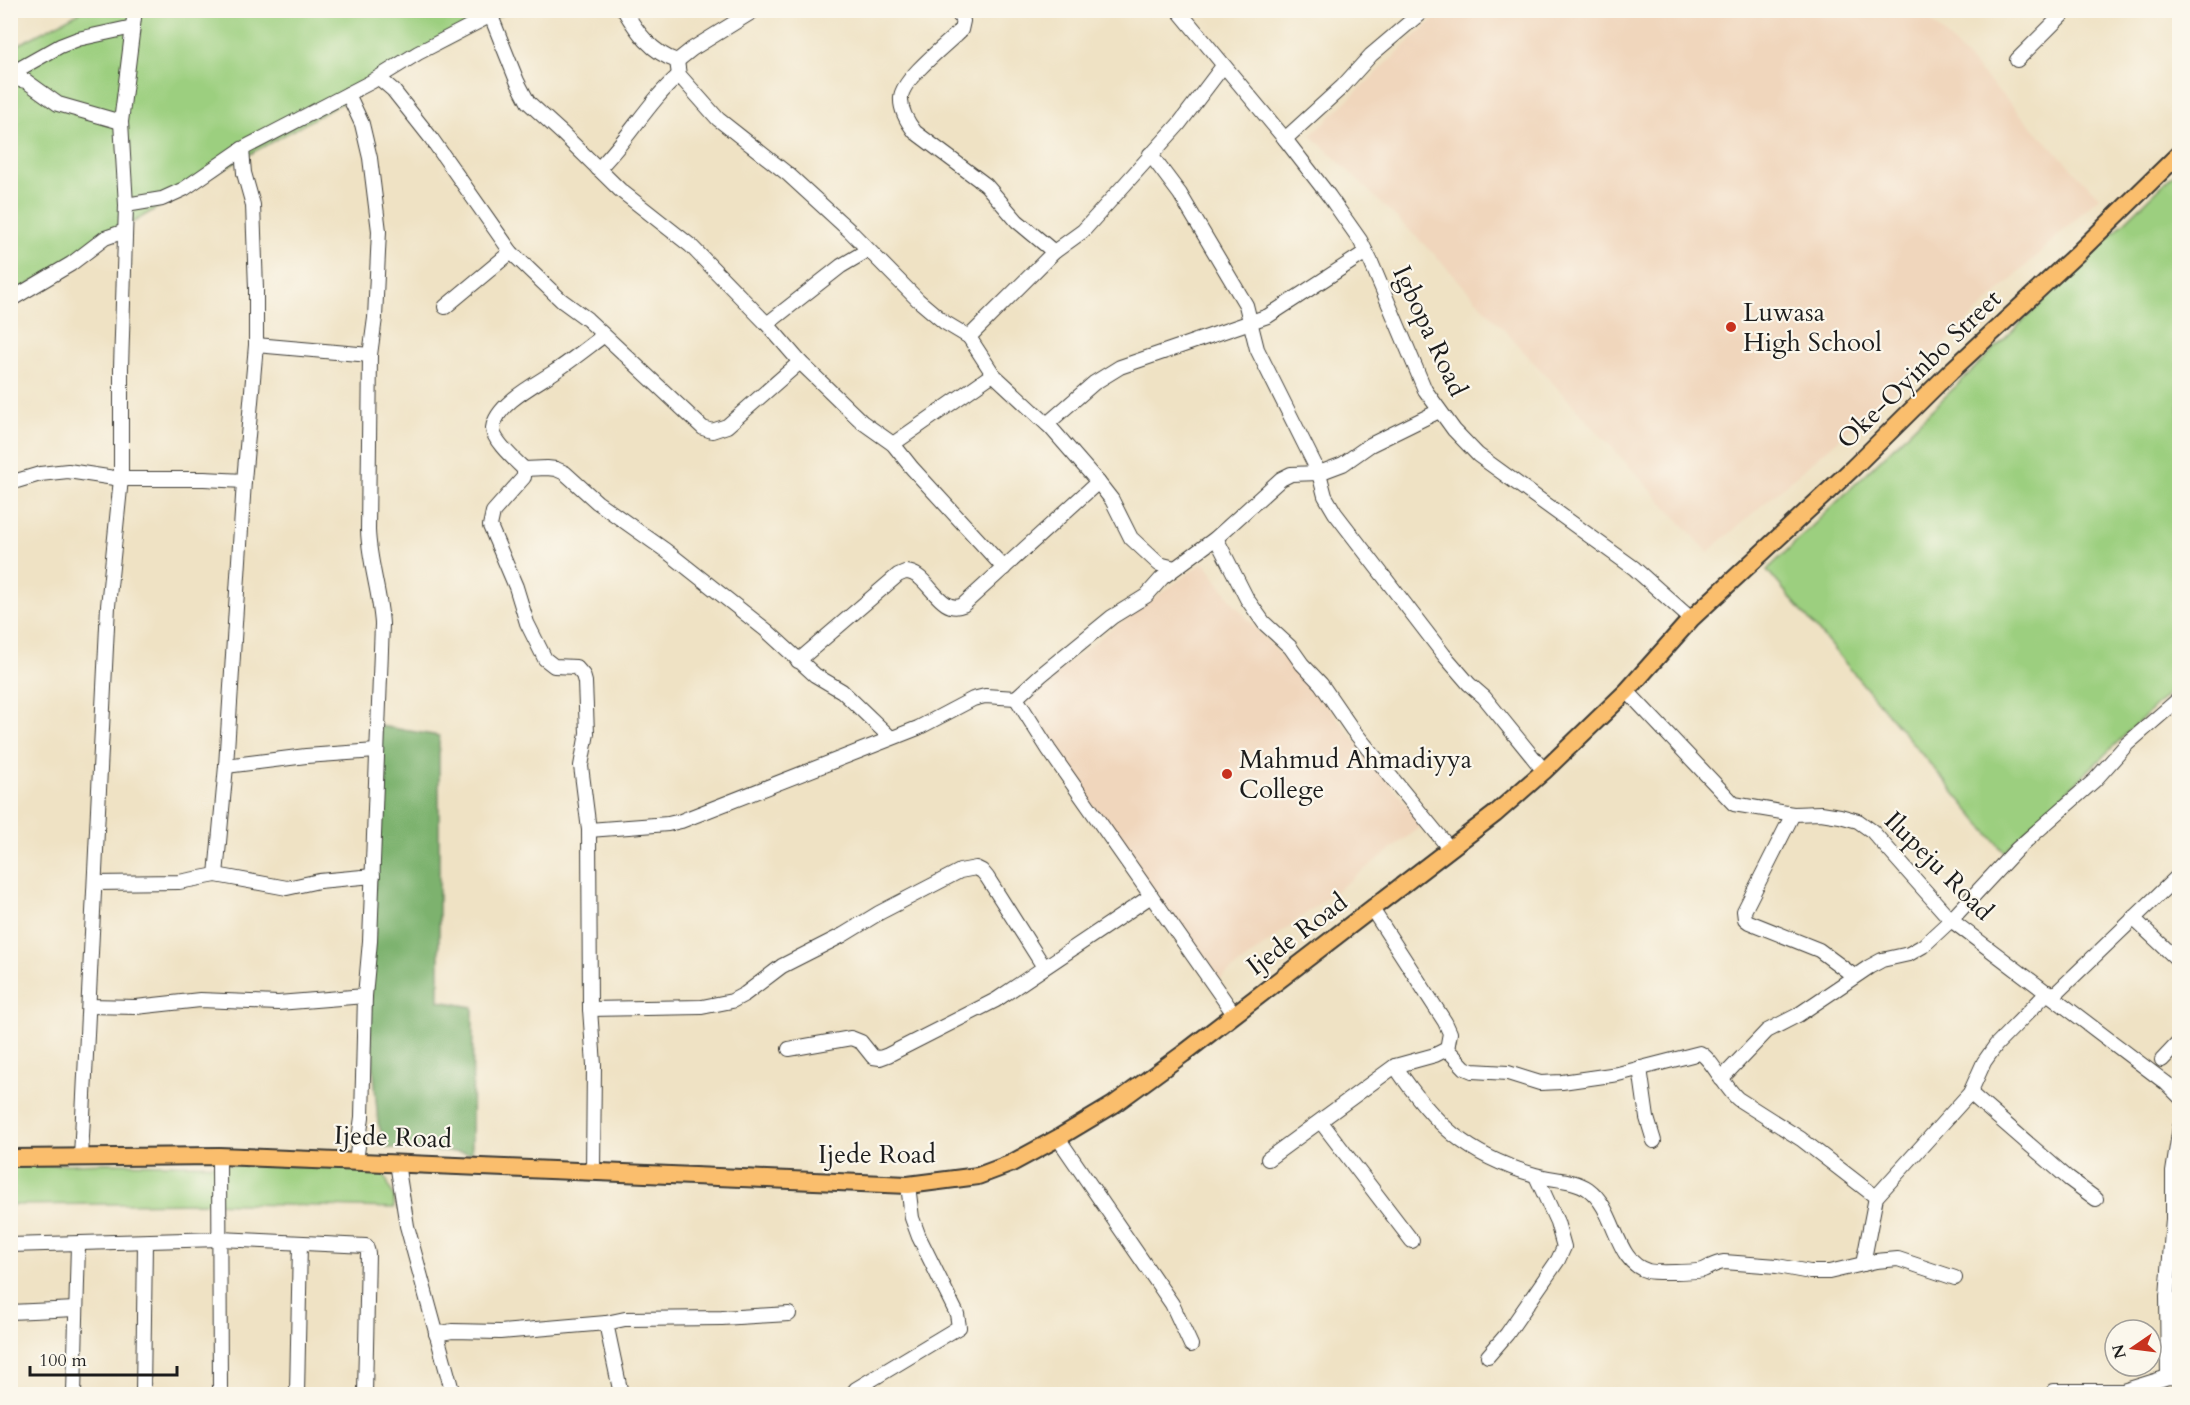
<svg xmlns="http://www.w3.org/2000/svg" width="2190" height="1405" font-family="Cardo,serif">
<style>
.built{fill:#f0d6bc}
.green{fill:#9ccf7f;stroke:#5c764e;stroke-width:1.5}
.forest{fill:#7db26e;stroke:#4c6745;stroke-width:1.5}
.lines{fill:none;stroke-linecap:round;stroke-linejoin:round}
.minor-casing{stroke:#3c3a35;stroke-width:16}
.major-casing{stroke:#3c3a35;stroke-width:20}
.minor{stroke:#fff;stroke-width:14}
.major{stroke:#fabe6d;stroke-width:16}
.poi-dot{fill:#c8321e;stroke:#fbf7ec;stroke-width:2}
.labels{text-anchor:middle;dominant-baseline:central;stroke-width:4.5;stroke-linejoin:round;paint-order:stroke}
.poi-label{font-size:26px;fill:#1c1c1c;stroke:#fbf7ec;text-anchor:start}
.street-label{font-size:26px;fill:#1c1c1c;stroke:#fbf7ec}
</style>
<rect width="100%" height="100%" fill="#fbf7ec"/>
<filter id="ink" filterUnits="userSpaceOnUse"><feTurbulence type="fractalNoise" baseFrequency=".0167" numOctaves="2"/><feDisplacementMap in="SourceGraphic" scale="12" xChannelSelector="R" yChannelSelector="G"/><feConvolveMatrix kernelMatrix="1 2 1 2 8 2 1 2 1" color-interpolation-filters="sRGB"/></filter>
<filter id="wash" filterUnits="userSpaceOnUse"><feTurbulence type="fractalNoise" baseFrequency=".008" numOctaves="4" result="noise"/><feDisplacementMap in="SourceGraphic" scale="24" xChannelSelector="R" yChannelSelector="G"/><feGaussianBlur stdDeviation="1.35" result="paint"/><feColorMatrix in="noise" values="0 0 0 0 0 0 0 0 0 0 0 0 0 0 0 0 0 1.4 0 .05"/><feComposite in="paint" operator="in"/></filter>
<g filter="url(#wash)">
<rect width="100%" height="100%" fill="#efe2c4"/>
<g class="built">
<polygon points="1442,11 1922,11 2099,197 1885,399 1708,552 1435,255 1311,135"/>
<polygon points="1204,562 1235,605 1332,711 1423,825 1220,979 1191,942 1051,747 1027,703 1028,696 1102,636"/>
</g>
<g class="green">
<polygon points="82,11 508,11 214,174 11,295 10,49"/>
<polygon points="2179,169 2179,683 2004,852 1767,570"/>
<polygon points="105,1163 373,1167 383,1171 394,1198 394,1208 206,1203 11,1205 10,1166"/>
</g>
<polygon class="forest" points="380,726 439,736 439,1001 473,1007 472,1153 387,1148 378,1123 370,1025"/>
</g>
<g filter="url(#ink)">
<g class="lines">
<defs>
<g id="minor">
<path d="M624 10C637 32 652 53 677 61"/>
<path d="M956 10 963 21 961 30C947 44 903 78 901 97 900 110 908 123 915 132L986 185 1017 221 1054 252"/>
<polyline points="1178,10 1285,139 1329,196 1360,240 1371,262 1425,390 1454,430 1478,455 1634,568 1691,619"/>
<polyline points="491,16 517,81 528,102 563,134 620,190 691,246 767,324 800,362 862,422 893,444 912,468 1004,568"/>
<polyline points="2017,60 2067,10"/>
<polyline points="677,61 679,75 718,119 789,175 850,231 918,300 944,322 969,337 993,374 1051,428 1098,482 1112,500 1131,538 1159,564 1175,568"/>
<polyline points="677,61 692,49 755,10"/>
<polyline points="10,74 60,46 78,39 133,27"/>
<polyline points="10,78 26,81 58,104 121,122"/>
<polyline points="379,78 393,90 431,138 511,252 561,300 587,319 703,428 712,431 727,426 800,362"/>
<path d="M348 94 362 124 370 158 379 231 375 318 370 355 368 530C369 562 380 592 382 624L370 941 365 996 362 1117 356 1161"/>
<polyline points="1285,139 1342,87 1371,55 1424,10"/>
<polyline points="1150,154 1180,194 1246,305 1257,349 1319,473 1325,496 1335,513 1444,655 1469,684 1484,697 1544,771"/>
<path d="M598 169C628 140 648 102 679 75"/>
<polyline points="126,205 162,199 184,189 242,149 371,82 418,53 497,12"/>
<polyline points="10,300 71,264 105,238 125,231"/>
<polyline points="445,307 511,252"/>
<polyline points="767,324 841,266 868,250"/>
<path d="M603 336C587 348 571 361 554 372 536 384 496 404 493 428 492 440 515 460 524 469L547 468 556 469 565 473 597 502 665 550 766 630 815 675 842 691 891 738"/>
<polyline points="969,337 1054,252 1083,231 1179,124 1223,66"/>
<polyline points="256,345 370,355"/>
<polyline points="1047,424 1094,383 1120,367 1268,316 1366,252"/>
<polyline points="893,444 993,374"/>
<polyline points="524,469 524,477 493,512 490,526 516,587 527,623 545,659 554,666 576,667 583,675 585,682 587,733 581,766 589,830 590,1009 594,1065 593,1170"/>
<polyline points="10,483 40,474 68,471 121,479 204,479 244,481"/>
<polyline points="1216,538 1247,599 1264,623 1290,647 1302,664 1321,684 1352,729 1449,848"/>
<path d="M798 661 898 575 905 572C928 571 939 616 963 605L1098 482"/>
<polyline points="1627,691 1734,804 1793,814 1821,813 1840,816 1858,821 1872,831 1951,920 2166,1083 2180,1097"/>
<polyline points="1016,698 1049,750 1234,1014"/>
<polyline points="226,766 306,756 376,751"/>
<polyline points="1793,814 1744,911 1745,919 1749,922 1819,950 1854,976"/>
<polyline points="589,830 668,824 681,821 918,728 973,699 985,696 1016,698 1041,675 1112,617 1146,596 1162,578 1216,538 1281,479 1291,474 1319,473 1343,464 1370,445 1439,411"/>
<polyline points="216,875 226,766 244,481 256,345 256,289 253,205 244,173 242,149"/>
<polyline points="95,883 179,882 216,875 287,888 319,881 373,876"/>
<polyline points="2133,918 2180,962"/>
<polyline points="2053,996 2180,874"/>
<polyline points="89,1006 136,1007 200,1000 278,1003 365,996"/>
<polyline points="590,1009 702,1007 732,1001 745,994 782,966 843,935 879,913 960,871 976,868 982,871 987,877 1044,967"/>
<polyline points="789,1049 851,1038 861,1042 873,1057 880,1058 888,1055 996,1000 1151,896"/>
<path d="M1447 1049 1465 1068 1472 1071 1508 1073 1540 1083 1562 1082 1618 1074 1700 1053C1711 1058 1725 1088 1738 1099L1801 1139 1876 1197"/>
<polyline points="2162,1060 2180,1041"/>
<path d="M1395 1066C1434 1124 1466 1155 1535 1175 1551 1180 1574 1179 1588 1189 1617 1210 1614 1262 1648 1271 1654 1273 1697 1272 1703 1270 1710 1267 1715 1263 1724 1262L1777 1266 1810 1272H1829L1876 1261 1898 1259 1955 1278"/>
<polyline points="1640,1068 1647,1118 1654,1141"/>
<polyline points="1721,1079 1767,1031 1798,1015 1869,967 1882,960 1909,954 1923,946 1951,920 2017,849 2095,780 2127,744 2180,698"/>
<polyline points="1970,1093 2069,1179 2096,1199"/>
<polyline points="1321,1122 1412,1241"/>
<polyline points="1058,1138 1172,1304 1191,1345"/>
<polyline points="219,1156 220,1394"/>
<polyline points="81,1157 108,606 121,479 121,368 126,205 121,122 135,10"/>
<polyline points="1268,1159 1395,1066 1435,1055 1447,1049 1450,1033 1445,1022 1372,909"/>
<polyline points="397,1163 407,1226 453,1394"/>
<polyline points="10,1245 220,1239 366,1246 368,1253 365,1394"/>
<polyline points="1863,1264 1876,1197 1970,1093 1984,1062 1996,1045 2048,992"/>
<polyline points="10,1312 76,1309"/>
<polyline points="606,1323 621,1394"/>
<polyline points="436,1334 452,1331 500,1332 606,1323 625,1319 722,1318 789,1314"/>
<polyline points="1488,1356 1507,1334 1558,1260 1564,1247 1557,1222 1536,1176"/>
<polyline points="2168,1377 2167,1296 2173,1219 2173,1172 2180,1127"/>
<polyline points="2054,1391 2123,1391 2168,1377 2180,1378"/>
<polyline points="74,1394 78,1244"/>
<polyline points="143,1394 145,1242"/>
<polyline points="297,1394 300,1243"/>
<polyline points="852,1394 856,1389 959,1327 957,1314 919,1237 912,1218 908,1185"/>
</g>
<polyline id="major" points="10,1158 219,1156 908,1185 978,1176 1010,1164 1058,1138 1113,1105 1183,1054 1495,814 1544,771 1627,691 1691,619 1853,468 1951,371 2079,252 2180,153"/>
</defs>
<use href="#minor" class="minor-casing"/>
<use href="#major" class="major-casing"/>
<use href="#minor" class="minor"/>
<use href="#major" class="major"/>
</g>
</g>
<g class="poi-dot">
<circle cx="1731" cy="327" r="6"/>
<circle cx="1227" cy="774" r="6"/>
</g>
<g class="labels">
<g class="poi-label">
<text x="1743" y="312">Luwasa<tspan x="1743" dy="30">High School</tspan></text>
<text x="1239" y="759">Mahmud Ahmadiyya<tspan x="1239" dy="30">College</tspan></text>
</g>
<g class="street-label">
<text transform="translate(1430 331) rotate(65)">Igbopa Road</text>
<text transform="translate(1919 369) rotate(-44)">Oke-Oyinbo Street</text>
<text transform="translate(1939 866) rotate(45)">Ilupeju Road</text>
<text transform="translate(1297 934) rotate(-37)">Ijede Road</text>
<text transform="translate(393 1137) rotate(2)">Ijede Road</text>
<text x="877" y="1154">Ijede Road</text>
</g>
</g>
<rect width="2190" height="1405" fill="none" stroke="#fbf7ec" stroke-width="36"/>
<g transform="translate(2133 1348) rotate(256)"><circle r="28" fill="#fbf7ec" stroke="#a29f99" stroke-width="1.5"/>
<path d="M0-4.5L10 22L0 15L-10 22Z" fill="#c8321e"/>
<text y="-9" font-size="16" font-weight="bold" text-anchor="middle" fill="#1c1c1c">N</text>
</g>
<path d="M30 1366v9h147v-9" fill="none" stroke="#1c1c1c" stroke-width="3"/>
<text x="39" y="1366" font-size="18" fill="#1c1c1c" stroke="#fbf7ec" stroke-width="4.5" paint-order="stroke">100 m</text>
</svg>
